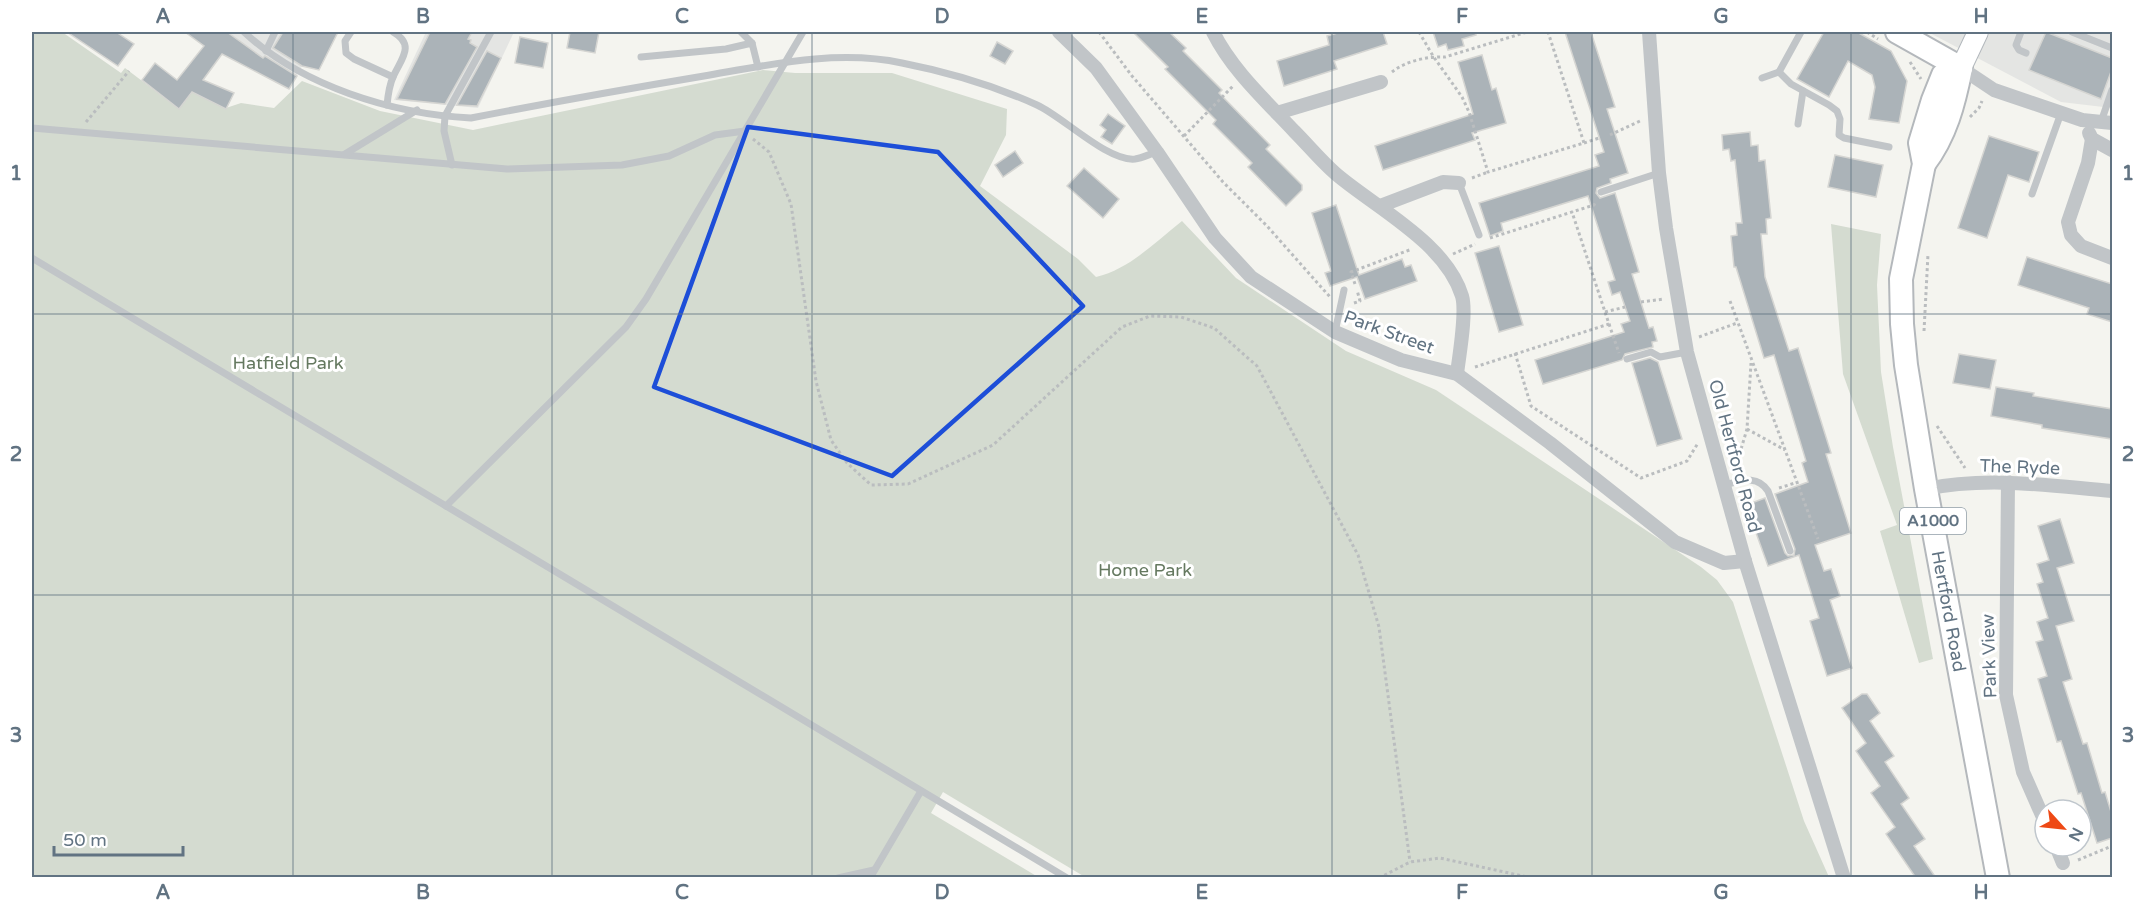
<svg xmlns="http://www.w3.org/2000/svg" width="2144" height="909" font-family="'Varela Round',sans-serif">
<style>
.built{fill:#e4e5e3}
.green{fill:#d4dbd0}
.building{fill:#abb3b8;stroke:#d5d5d2;stroke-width:1.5}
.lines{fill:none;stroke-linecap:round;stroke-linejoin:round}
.secondary-casing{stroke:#b3b8bd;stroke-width:22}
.primary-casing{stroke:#b4b8bc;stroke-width:26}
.path{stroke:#babdbf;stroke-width:3;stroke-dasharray:3 3;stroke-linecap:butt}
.service{stroke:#c1c5c8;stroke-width:7}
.minor{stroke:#c1c5c8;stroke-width:14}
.secondary{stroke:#fff;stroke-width:20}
.primary{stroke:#fff;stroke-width:22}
.marked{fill:none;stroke:#1d4ed8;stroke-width:4.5;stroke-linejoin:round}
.grid{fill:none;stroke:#617382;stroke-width:1.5;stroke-opacity:0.55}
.labels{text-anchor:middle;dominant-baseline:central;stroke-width:6;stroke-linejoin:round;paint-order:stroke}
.shield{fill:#fff;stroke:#909da8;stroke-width:1.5}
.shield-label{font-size:16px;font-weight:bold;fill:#617382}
.street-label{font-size:18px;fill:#617382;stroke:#fff}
.park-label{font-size:18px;fill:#657960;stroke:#fff}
.neatline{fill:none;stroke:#617382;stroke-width:2}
.grid-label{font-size:20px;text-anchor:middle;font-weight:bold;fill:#617382}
</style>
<rect width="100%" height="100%" fill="#f4f4ef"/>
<g class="built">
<polygon points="228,32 338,32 319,70 302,66 289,89 244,65 253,51"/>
<polygon points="426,32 514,32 478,108 394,100"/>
<polygon points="1928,32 2112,32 2112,108 2061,102"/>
</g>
<g class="green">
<path d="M32 32H62L121 73 125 68 179 109 192 92 226 108 241 103 274 108 302 81 380 111 473 130 763 70 795 73H892L1007 109 1006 135 980 186 1078 259 1096 277C1130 269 1155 242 1182 221L1236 278 1346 351 1436 390 1701 567 1717 580 1733 602 1804 821 1829 877H1085L943 792 931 813 1038 877H32Z"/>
<polygon points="1831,224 1881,234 1877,285 1881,372 1893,447 1933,659 1919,663 1880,531 1897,525 1843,374"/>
</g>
<g class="building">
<polygon points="67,32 116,32 134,44 118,66"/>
<polygon points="185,32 227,32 263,58 265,56 297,76 289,89 222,54 203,80 234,93 226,109 192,92 179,109 142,80 155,63 177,80 204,46"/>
<polygon points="283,32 338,32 319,70 302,66 273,48"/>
<polygon points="430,32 472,32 468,39 471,40 470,43 477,47 445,104 397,99"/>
<polygon points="570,32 599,32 595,53 567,48"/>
<polygon points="1133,32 1169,32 1186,48 1183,51 1222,90 1219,93 1270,145 1266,149 1302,185 1302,190 1286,206 1248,167 1252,163 1213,124 1216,120 1165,69 1168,67"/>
<polygon points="1341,32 1383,32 1387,44 1334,61 1337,69 1284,86 1277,61 1329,45 1327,36"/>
<polygon points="1433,32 1475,32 1476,35 1462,39 1464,46 1448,50 1446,44 1438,47"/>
<polygon points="1565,32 1591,32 1615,107 1607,109 1628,173 1610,179 1611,183 1597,188 1596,193 1600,198 1615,193 1639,272 1632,274 1649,328 1653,327 1657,341 1652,342 1653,347 1625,354 1622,360 1543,384 1535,360 1624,332 1621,324 1630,321 1620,292 1612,295 1608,282 1615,280 1588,196 1501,223 1503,231 1490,236 1479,203 1599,166 1595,155 1604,152"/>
<polygon points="1824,32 1857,32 1891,51 1907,81 1899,123 1869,119 1875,87 1872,75 1848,61 1829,97 1797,79"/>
<polygon points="2046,32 2112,58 2112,69 2101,99 2029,70"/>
<polygon points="520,37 548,43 543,68 515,63"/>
<polygon points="997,42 1013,51 1005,64 990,56"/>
<polygon points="487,51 501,58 477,106 457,105"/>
<polygon points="1482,55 1492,90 1496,88 1506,123 1472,133 1475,140 1383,170 1375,146 1473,114 1458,62"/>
<polygon points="1108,114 1125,126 1112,144 1101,137 1106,130 1100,125"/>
<polygon points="1750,132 1751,146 1758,145 1759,161 1765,160 1771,218 1766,219 1767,234 1761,234 1765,277 1789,351 1798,348 1831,453 1826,454 1851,533 1815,545 1824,571 1831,569 1840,596 1830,600 1852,668 1827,676 1810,621 1819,618 1799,555 1768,566 1746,505 1765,498 1785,553 1788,556 1794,555 1795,549 1775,494 1808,482 1802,463 1806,461 1774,355 1764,358 1736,267 1734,267 1731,236 1737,235 1736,223 1742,223 1735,160 1731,161 1729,149 1723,150 1722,135"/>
<polygon points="1989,136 2039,152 2029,182 2008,175 1987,238 1958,228"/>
<polygon points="1015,151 1023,163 1003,177 995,165"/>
<polygon points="1835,155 1883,165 1876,197 1828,187"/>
<polygon points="1084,168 1119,199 1103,218 1067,186"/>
<polygon points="1336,205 1359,275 1402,259 1405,267 1411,265 1417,281 1365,299 1357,277 1330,286 1325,273 1331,271 1312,213"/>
<polygon points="1499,246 1523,325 1499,332 1475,253"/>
<polygon points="2027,257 2112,284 2112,322 2087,314 2089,308 2018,285"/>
<polygon points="1959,354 1996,360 1990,389 1953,383"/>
<polygon points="1650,358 1658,362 1682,439 1657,446 1632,363"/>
<polygon points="1996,387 2034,393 2033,396 2112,409 2112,439 2042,428 2042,425 1991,416"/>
<polygon points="2060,519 2074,563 2057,568 2074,621 2056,626 2072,679 2063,682 2083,744 2087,743 2102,793 2105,792 2112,815 2112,838 2097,843 2081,793 2078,794 2061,741 2057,742 2038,679 2047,676 2036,642 2043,640 2037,622 2048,618 2037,584 2043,582 2037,564 2049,560 2038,526"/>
<polygon points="1862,694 1867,694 1880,713 1870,721 1894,756 1885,762 1909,798 1901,804 1925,839 1914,846 1936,878 1916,878 1886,834 1895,827 1871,793 1880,786 1856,751 1866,743 1842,708"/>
</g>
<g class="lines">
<defs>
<polyline id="secondary" points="1961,68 1978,32"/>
<g id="primary">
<polyline points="1897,32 1961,68"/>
<path id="s1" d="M1961 68 1943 75 1933 100 1920 143 1924 164 1901 279 1902 324 1906 365 1926 489 1998 878"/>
<path d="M1924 164C1946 135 1954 103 1961 68"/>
</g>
</defs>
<use href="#secondary" class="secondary-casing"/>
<use href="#primary" class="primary-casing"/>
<g class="path">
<polyline points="1099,32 1132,76 1223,182 1267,226 1330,297"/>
<polyline points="1419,32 1433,56 1462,97 1469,112 1488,172 1584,143 1548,32"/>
<polyline points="1867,32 1878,39"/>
<polyline points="1910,62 1921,79"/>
<path d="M1392 72C1405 61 1429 56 1445 57L1527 32"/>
<polyline points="1970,117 1979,108 1982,101"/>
<polyline points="86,122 129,71"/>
<polyline points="1610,135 1642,120"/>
<polyline points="1184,136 1233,86"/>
<polyline points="753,139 769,152 791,204 816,381 831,440 847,463 871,485 908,484 993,445 1122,327 1150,316 1181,317 1214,328 1257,366 1358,555 1379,627 1410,862"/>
<polyline points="1584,143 1599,138"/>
<polyline points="1472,178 1488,172"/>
<polyline points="1490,238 1594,205 1596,201"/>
<polyline points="1453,254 1475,244"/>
<polyline points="1355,284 1351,272 1412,249"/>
<polyline points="1730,301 1818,539"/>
<polyline points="1641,302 1664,299"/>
<polyline points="1354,303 1360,301 1357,290"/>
<polyline points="1605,312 1625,307"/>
<polyline points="1609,324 1619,353"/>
<polyline points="1924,331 1928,254"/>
<polyline points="1699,337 1737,323"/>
<polyline points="1515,353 1531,406 1641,478 1687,461 1698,443"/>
<polyline points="1475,367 1609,324 1572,212"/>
<polyline points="1937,426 1965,468"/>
<polyline points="1747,429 1785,450"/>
<polyline points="1736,466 1747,429 1751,363"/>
<polyline points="1779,488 1795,483"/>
<polyline points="2078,860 2112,846"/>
<polyline points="1379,878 1410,862 1440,858 1532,878"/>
</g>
<g class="service">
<path d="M244 32C302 86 392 114 471 118 548 103 626 89 704 76 768 65 837 49 902 63 948 72 995 86 1037 105 1062 116 1108 162 1135 159 1142 158 1150 154 1157 152"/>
<polyline points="351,32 345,41 346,53 354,59 393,77"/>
<polyline points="741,32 752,43"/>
<polyline points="2021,32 2016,45 2019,50 2026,53"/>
<polyline points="2072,32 2112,48"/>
<polyline points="266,51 275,32"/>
<polyline points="641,57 726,49 752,43 758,67"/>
<polyline points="1779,72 1791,84 1829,105 1837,111 1840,119 1839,135 1844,138 1889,147"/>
<polyline points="1762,78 1779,72 1801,32"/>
<path d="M387 105C388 95 389 86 393 77 401 59 416 45 393 32"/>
<polyline points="2101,122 2112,90"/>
<polyline points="1798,124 1803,91"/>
<polyline points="32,128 507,169 622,165 669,156 715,135 745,131"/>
<polyline points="345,154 417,110"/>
<polyline points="452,165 444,131 445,116 491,32"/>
<polyline points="1459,183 1479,235"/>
<polyline points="1601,192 1659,173"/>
<polyline points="2032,194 2061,113"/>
<polyline points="32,258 1067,878"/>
<polyline points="1335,332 1344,290"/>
<polyline points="1627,359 1651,352 1660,357 1687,352"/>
<path d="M1724 485C1741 481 1757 474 1768 491L1790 551"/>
<polyline points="446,506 626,327 646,299 803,32"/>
<polyline points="838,878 874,870"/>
<polyline points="870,878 921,791"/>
</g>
<g class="minor">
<polyline points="1059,32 1096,68 1157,152 1215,238 1251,277 1335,332 1401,360 1457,374 1550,443 1675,542 1724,563 1745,561"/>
<path d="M1213 32C1232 70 1265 100 1294 131 1308 145 1321 161 1336 174 1376 208 1446 243 1462 296 1467 313 1459 356 1457 374"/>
<polyline points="1649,32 1659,173 1666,228 1687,352 1745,561 1844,878"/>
<polyline points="1961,68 1994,90 2082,120 2112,123"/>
<polyline points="1277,113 1381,82"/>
<polyline points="2089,133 2092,139 2112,150"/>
<polyline points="2092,139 2088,163 2068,222 2071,235 2081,246 2112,258"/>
<polyline points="1380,206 1443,182 1459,183"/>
<polyline points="2008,482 2006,695 2023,772 2045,822"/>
<path d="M1926 489C1988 476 2051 486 2112 491"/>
<polyline points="2056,846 2063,863"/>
</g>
<use href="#secondary" class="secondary"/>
<use href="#primary" class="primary"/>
</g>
<path class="marked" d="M748 127 938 152 1083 306 892 476 654 387Z"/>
<path class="grid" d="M293 32V878M552 32V878M812 32V878M1072 32V878M1332 32V878M1592 32V878M1851 32V878M32 314H2112M32 595H2112"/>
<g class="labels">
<rect class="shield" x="1900" y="508" width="66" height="26" rx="4.5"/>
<g class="shield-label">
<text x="1933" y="521">A1000</text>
</g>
<g class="street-label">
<text transform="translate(1389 332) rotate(20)">Park Street</text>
<text transform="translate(1735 456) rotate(75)">Old Hertford Road</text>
<text transform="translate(2020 467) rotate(2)">The Ryde</text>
<text stroke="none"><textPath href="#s1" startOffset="566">Hertford Road</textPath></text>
<text transform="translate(1989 656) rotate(-92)">Park View</text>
</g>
<g class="park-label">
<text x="288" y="363">Hatfield Park</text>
<text x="1145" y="570">Home Park</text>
</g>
</g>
<rect width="2144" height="909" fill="none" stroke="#ffffff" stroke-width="66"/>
<g transform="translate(2063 828) rotate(117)"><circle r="28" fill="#ffffff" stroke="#c0c7cd" stroke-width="1.5"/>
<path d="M0-4.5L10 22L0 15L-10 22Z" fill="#ee4915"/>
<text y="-9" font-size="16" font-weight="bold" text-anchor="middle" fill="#617382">N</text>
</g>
<path d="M54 846v9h129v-9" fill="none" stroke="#617382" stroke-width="3"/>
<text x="63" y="846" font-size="18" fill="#617382" stroke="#ffffff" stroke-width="4.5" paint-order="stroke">50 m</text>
<rect x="33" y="33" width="2078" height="843" class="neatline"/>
<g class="grid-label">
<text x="163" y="23">A</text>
<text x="423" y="23">B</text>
<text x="682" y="23">C</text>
<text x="942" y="23">D</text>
<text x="1202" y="23">E</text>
<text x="1462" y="23">F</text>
<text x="1721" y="23">G</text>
<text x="1981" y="23">H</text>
<text x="16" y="180">1</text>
<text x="2128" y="180">1</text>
<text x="16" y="461">2</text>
<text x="2128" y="461">2</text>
<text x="16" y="742">3</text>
<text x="2128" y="742">3</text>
<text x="163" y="899">A</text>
<text x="423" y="899">B</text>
<text x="682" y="899">C</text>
<text x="942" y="899">D</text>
<text x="1202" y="899">E</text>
<text x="1462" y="899">F</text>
<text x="1721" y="899">G</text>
<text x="1981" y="899">H</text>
</g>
</svg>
